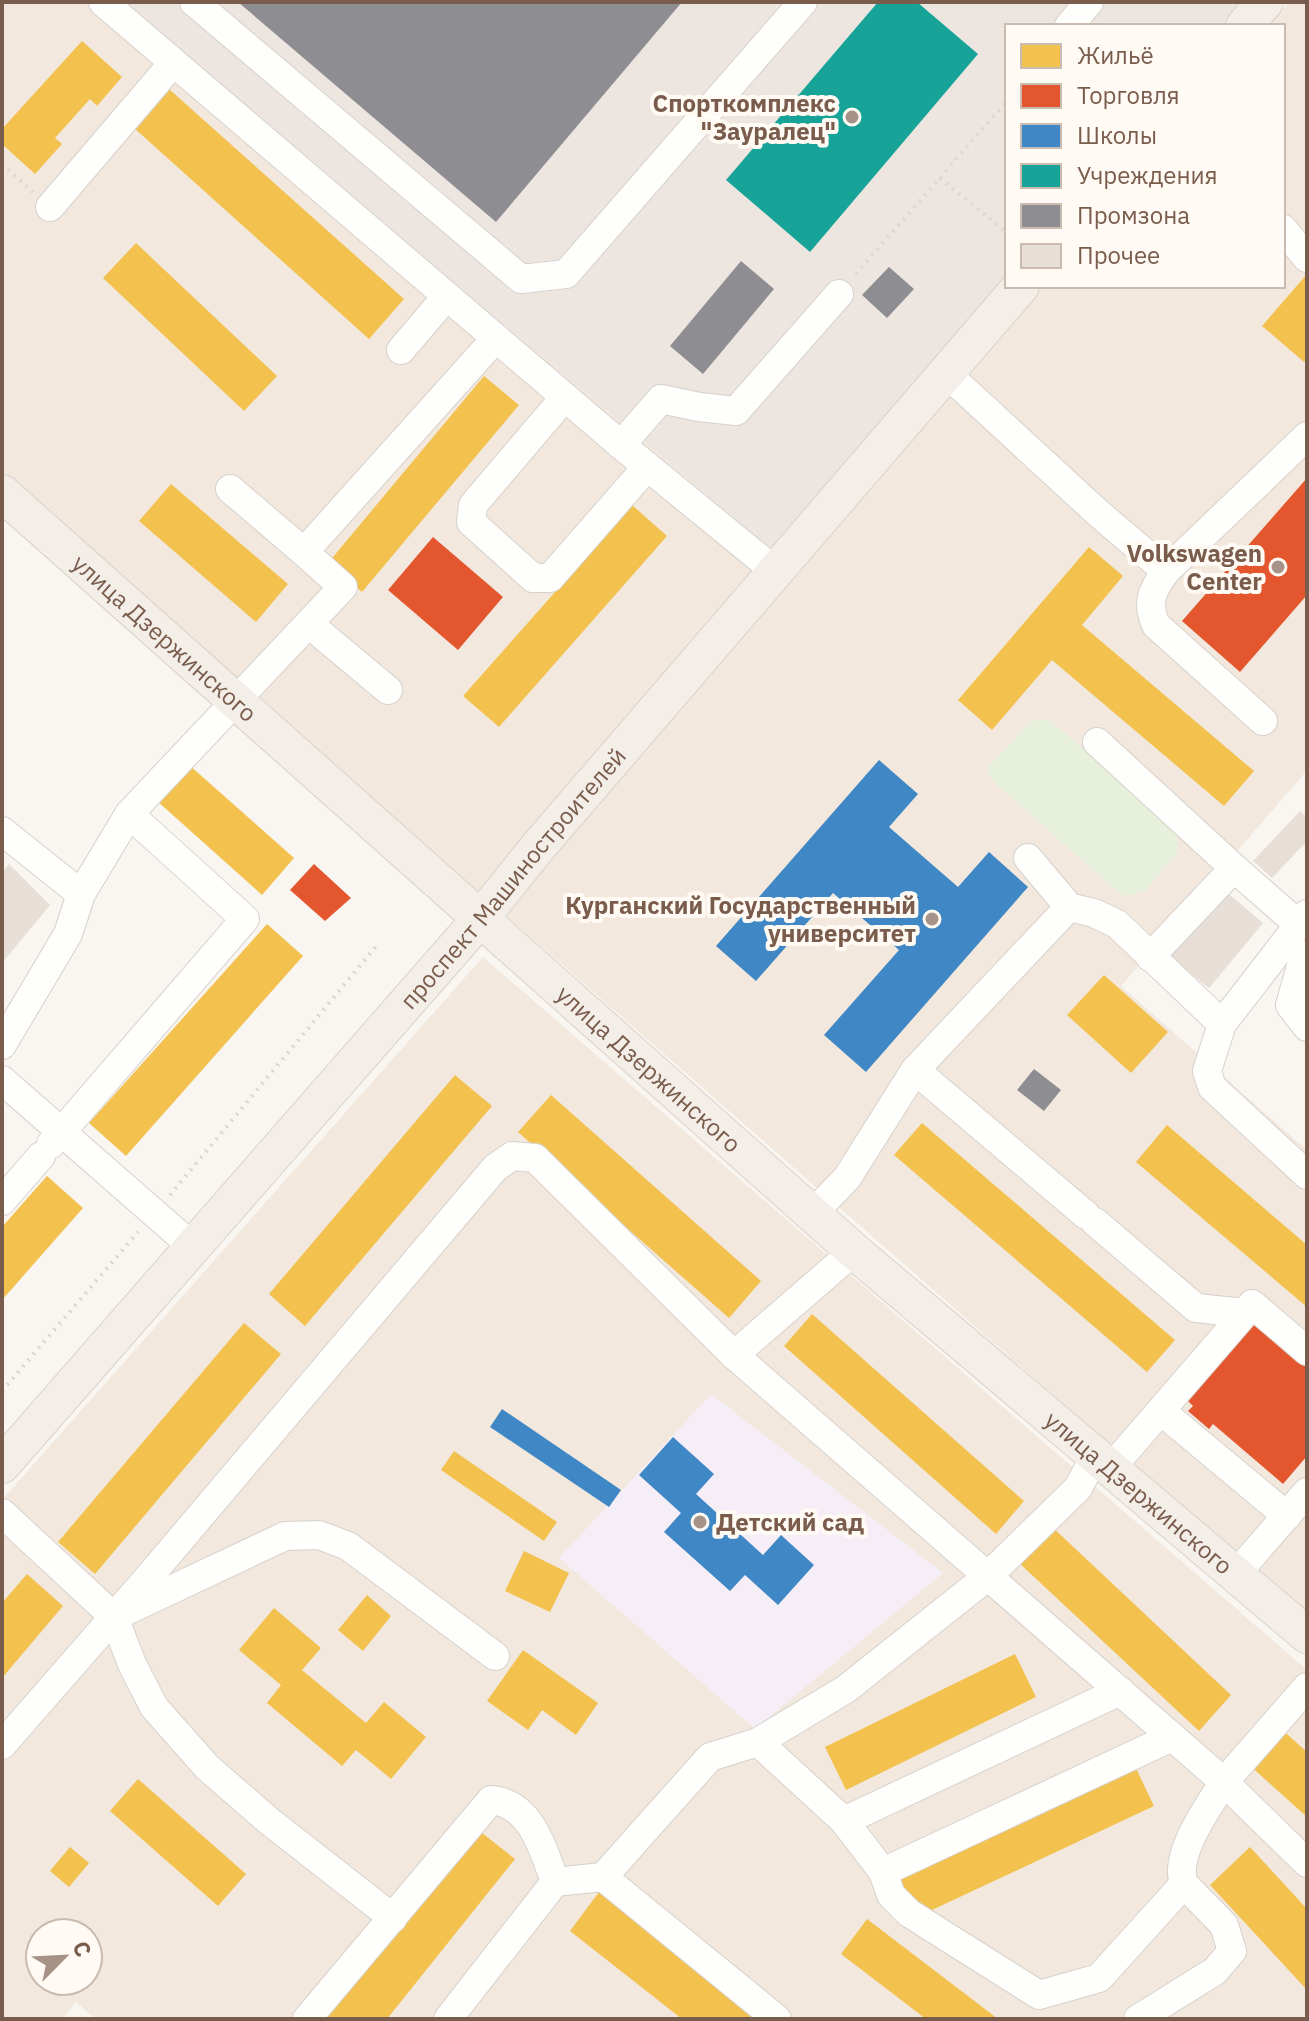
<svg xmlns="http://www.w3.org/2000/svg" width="1309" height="2021" font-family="'IBM Plex Sans',sans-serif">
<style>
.residential{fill:#f2e8de;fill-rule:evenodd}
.industrial{fill:#ede5e0}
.education{fill:#f6eef6}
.green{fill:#e7f0db}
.homes{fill:#f2c14e}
.shops{fill:#e4572e}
.schools{fill:#3f88c5}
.public{fill:#17a398}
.industry{fill:#8d8d92}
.building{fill:#e6ded7}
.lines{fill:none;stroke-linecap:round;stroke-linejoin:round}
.minor-casing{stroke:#d7d1cb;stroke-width:30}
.major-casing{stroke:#dad1cc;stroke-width:38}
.path{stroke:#dcd5d0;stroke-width:4;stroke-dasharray:2 6;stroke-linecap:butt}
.minor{stroke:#fefefd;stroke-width:28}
.major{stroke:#f3eee8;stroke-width:36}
.poi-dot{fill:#a69286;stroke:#fffaf3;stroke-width:3}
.labels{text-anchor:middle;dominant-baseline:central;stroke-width:8;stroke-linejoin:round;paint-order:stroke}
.poi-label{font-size:24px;font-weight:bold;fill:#7a5c4d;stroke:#fffaf3;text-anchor:end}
.street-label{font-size:24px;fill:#7a5c4d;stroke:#fffaf3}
</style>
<rect width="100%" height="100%" fill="#f9f5f0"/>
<g class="residential">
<polygon points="2,2 121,2 777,554 484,901 2,492"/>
<polygon points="1289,2 1307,2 1307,770 1121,986 1307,1150 1307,1617 502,912 1043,286 1283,286 1283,26 1268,26"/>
<path d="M483 957 1307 1670V2019H96L76 2002 62 2019H2V1500ZM40 1933H88V1981H40Z"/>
</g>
<polygon class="industrial" points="121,2 1253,2 1233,26 1007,26 1007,286 777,554"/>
<polygon class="education" points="711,1394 943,1573 755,1729 559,1558"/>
<polygon class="green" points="1043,719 1052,722 1065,733 1171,825 1179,844 1177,853 1145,891 1125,896 1118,892 994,782 988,774 989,765 1032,721"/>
<g class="homes">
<polygon points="82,41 122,77 97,106 90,99 55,138 62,144 35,174 2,144 2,129"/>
<polygon points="169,89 404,299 369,339 134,128"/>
<polygon points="136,243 277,376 244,411 103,278"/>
<polygon points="1307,274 1307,358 1304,362 1262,326"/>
<polygon points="484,376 519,405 362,592 328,563"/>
<polygon points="171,484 288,584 256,622 139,521"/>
<polygon points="632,505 667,536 499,727 463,696"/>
<polygon points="1089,547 1123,576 1082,625 1254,771 1224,806 1052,660 992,730 958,700"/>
<polygon points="188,764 294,858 262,895 156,800"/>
<polygon points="267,924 303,956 126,1156 89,1123"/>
<polygon points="1104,975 1168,1032 1131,1073 1067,1015"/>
<polygon points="455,1075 492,1106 305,1326 269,1294"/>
<polygon points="551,1095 761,1281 729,1318 518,1132"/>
<polygon points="922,1123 1175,1340 1147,1372 894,1155"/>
<polygon points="1167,1125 1307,1245 1307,1307 1136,1162"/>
<polygon points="47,1176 83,1208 2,1300 2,1227"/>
<polygon points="812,1314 1024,1501 996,1534 784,1346"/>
<polygon points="244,1323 281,1354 95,1574 58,1542"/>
<polygon points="454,1451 557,1522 544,1541 441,1470"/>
<polygon points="1049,1524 1231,1695 1199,1731 1017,1561"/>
<polygon points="524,1551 569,1573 550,1612 505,1591"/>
<polygon points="27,1574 63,1606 2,1678 2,1603"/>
<polygon points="367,1595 391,1616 363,1651 338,1630"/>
<polygon points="274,1608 321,1648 302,1670 366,1723 384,1702 426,1737 391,1779 356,1750 342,1766 267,1703 281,1685 239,1650"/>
<polygon points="523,1650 598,1703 576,1735 542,1710 528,1730 487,1701"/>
<polygon points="1015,1654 1036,1697 846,1790 825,1747"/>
<polygon points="1280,1728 1307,1752 1307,1817 1248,1764"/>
<polygon points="1133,1762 1154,1806 917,1917 897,1873"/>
<polygon points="138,1779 246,1874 218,1906 110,1811"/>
<polygon points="477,1829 515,1859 387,2019 325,2019"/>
<polygon points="70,1847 89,1863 69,1887 50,1871"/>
<polygon points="1250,1847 1307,1909 1307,1990 1210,1885"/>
<polygon points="599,1892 760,2019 682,2019 570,1931"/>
<polygon points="867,1919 998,2019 926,2019 841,1954"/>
</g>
<g class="shops">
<polygon points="1307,478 1307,595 1240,672 1182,621"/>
<polygon points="433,537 503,597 458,650 388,590"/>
<polygon points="314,864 351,898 325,921 290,890"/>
<polygon points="1253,1321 1307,1368 1307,1456 1283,1484 1213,1424 1209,1429 1188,1411 1193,1406 1186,1399"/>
</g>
<g class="schools">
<polygon points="879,760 918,794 889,827 958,887 989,852 1028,887 866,1072 824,1035 899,950 833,893 756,981 716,946"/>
<polygon points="502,1409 621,1490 609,1507 490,1427"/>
<polygon points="673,1437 714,1474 696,1494 763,1555 781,1535 814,1565 778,1605 745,1575 730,1591 664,1532 681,1513 639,1475"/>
</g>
<polygon class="public" points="878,2 917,2 978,54 810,252 726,180"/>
<g class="industry">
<polygon points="238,2 682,2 496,222"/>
<polygon points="741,261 774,289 703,374 670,346"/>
<polygon points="889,267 914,289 887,318 862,295"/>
<polygon points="1034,1069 1061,1090 1044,1111 1017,1090"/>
</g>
<g class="building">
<polygon points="1300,811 1307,817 1307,841 1272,878 1253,861"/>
<polygon points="9,864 50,905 2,963 2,873"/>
<polygon points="1224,890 1263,923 1209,988 1169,956"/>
</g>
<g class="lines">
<defs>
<g id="minor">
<polyline points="103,2 621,445 775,571"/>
<polyline points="194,2 521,279 566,274 803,2"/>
<polyline points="1069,26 1089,2"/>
<polyline points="50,207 173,63"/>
<polyline points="1283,229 1307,258"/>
<polyline points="401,350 447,296"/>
<polyline points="946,373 1097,512 1166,571"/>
<polyline points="565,397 473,505 471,522 533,578 550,578 647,467"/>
<polyline points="621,445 661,399 699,407 736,411 839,294"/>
<polyline points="230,489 304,552 496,338"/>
<polyline points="309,624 388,690"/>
<path d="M1263 721 1156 625C1146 603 1152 590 1166 571L1307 436"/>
<polyline points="1097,742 1234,868"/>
<polyline points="2,831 81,894"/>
<polyline points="1028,858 1069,907 1094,913 1117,924 1222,1024"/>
<polyline points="1307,914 1222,1024 1207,1071 1212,1087 1307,1175"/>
<polyline points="1307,955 1303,959 1290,1005 1307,1027"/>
<polyline points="1150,957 1234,868 1298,924"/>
<polyline points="2,1045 68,934 81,894 129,814 343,587 304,552"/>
<polyline points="915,1070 1069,907"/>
<polyline points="2,1080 193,1247"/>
<polyline points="51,1144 245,919 129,814"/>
<polyline points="2,1201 41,1156"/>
<polyline points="813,1213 847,1178 915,1070 1086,1215"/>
<polyline points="1095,1222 1196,1308 1245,1313 1252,1304 1307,1351"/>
<polyline points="734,1355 854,1251"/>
<polyline points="1161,1411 1287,1516"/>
<polyline points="1111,1468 1245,1313"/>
<polyline points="2,1513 114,1617 132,1664 154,1707 207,1767 269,1821 393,1918"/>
<polyline points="1236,1574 1307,1492"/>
<polyline points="126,1611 285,1536 319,1535 348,1546 495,1656"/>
<polyline points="1307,1687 1224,1782 1307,1863"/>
<path d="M2 1745 147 1579 495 1168 512 1156 535 1158 734 1355 1224 1782C1208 1807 1173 1855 1184 1884L1099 1978 1039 1995 909 1913 891 1895 883 1872 844 1821 758 1742"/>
<polyline points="844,1821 1120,1691"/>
<polyline points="883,1872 1172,1737"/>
<polyline points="603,1877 777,2019"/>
<path d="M307 2019 491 1800C531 1803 543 1849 555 1882"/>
<polyline points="448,2019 555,1882 603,1877 710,1757 758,1742 846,1689 987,1577 1078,1488 1095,1456"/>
<polyline points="1138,2019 1215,1971 1232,1951 1224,1925 1184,1884"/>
</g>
<g id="major">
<polyline points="1244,26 1265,2"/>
<path id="s1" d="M2 493 854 1251 1307 1635"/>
<path id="s2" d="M2 1465 480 919 538 847 1021 286"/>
</g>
</defs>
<use href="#minor" class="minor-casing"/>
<use href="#major" class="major-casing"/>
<g class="path">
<polyline points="2,164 33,192"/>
<polyline points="940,178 1006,232"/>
<polyline points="856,274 1007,101"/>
<polyline points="170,1195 378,944"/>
<polyline points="2,1391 138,1232"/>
</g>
<use href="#minor" class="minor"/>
<use href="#major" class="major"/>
</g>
<g class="poi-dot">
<circle cx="852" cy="117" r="8"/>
<circle cx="1278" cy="567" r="8"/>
<circle cx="932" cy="919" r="8"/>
<circle cx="700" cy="1522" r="8"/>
</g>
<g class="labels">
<g class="poi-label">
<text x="836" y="103">Спорткомплекс<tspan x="836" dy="28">"Зауралец"</tspan></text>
<text x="1262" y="553">Volkswagen<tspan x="1262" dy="28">Center</tspan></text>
<text x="916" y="905">Курганский Государственный<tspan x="916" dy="28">университет</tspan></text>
<text x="716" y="1522" text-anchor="start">Детский сад</text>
</g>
<g class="street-label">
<text stroke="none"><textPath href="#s1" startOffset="218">улица Дзержинского</textPath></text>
<text stroke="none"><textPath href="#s2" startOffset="778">проспект Машиностроителей</textPath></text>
<text stroke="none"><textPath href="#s1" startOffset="866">улица Дзержинского</textPath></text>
<text stroke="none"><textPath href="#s1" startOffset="1514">улица Дзержинского</textPath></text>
</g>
</g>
<rect width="1309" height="2021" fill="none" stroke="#7a5c4d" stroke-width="8"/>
<rect x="1005" y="24" width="280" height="264" fill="#fffaf3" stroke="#cabbb1" stroke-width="2"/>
<rect x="1021" y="44" width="40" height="24" fill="#f2c14e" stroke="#cabbb1" stroke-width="2"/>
<text x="1077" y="64" font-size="24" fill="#7a5c4d">Жильё</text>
<rect x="1021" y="84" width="40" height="24" fill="#e4572e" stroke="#cabbb1" stroke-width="2"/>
<text x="1077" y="104" font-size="24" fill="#7a5c4d">Торговля</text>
<rect x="1021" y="124" width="40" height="24" fill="#3f88c5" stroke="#cabbb1" stroke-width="2"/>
<text x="1077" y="144" font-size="24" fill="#7a5c4d">Школы</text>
<rect x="1021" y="164" width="40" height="24" fill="#17a398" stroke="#cabbb1" stroke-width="2"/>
<text x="1077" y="184" font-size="24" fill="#7a5c4d">Учреждения</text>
<rect x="1021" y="204" width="40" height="24" fill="#8d8d92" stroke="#cabbb1" stroke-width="2"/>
<text x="1077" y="224" font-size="24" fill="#7a5c4d">Промзона</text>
<rect x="1021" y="244" width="40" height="24" fill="#e6ded7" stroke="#cabbb1" stroke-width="2"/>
<text x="1077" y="264" font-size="24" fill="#7a5c4d">Прочее</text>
<g transform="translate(64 1957) rotate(66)"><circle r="38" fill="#fffaf3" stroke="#cabbb1" stroke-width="2"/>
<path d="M0-6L14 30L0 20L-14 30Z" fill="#a69286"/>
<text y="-12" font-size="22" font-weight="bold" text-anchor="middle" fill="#7a5c4d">С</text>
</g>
</svg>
